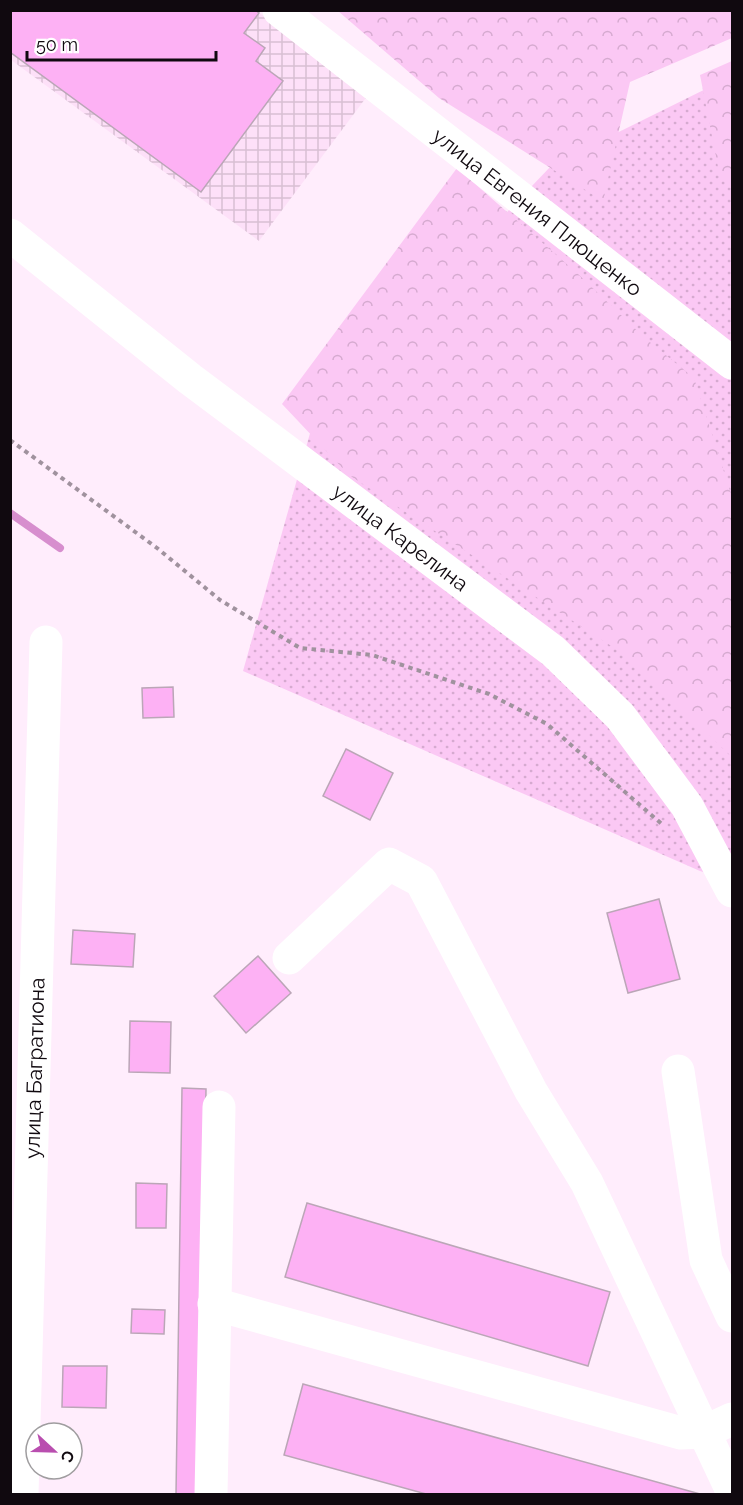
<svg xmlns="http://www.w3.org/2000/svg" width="743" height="1505" font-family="Raleway,sans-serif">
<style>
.industrial{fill:url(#industrial-grid)}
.grass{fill:url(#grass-dots)}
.forest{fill:url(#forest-crowns)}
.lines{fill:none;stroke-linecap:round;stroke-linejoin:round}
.stream{stroke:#d78ece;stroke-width:8}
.building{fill:#fdb1f4;stroke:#bba6b7;stroke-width:1.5}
.path{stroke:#a0929e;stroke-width:4;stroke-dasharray:4.5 4.5;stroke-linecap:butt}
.minor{stroke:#fff;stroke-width:33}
.labels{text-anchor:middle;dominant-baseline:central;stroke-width:5;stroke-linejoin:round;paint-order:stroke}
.street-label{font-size:21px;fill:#10090f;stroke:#fff}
</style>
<defs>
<pattern id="industrial-grid" width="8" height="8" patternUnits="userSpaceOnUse" patternTransform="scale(1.5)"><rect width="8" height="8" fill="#fde0f8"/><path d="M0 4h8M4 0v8" fill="none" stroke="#d8bfd3"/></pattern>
<pattern id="grass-dots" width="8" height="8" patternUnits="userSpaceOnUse" patternTransform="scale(1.5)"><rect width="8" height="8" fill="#fbc8f4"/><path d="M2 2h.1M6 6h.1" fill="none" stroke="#d6aad0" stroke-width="1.8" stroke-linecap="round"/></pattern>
<pattern id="forest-crowns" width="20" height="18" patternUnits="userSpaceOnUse" patternTransform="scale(1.5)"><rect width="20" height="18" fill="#fbc8f4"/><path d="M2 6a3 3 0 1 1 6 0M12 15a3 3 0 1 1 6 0" fill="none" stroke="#d6aad0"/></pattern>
</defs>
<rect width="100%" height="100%" fill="#ffedfc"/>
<polygon class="industrial" points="11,11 257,11 368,95 259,241 11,60"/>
<polygon class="grass" points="732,76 732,881 700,871 243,671 316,412 552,165"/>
<g class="forest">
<polygon points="338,11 732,11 732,38 630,82 603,201 439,98"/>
<polygon points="732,61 732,183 719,172 700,75"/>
<polygon points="457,168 578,274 646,339 694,378 732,497 732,757 619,651 349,475 282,404"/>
</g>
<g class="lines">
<polyline class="stream" points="10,513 60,548"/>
</g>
<g class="building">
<polygon points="10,10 255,10 259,13 244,33 265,48 256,61 283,81 201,192 10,52"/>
<polygon points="173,687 174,717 143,718 142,688"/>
<polygon points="346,749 393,773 370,820 323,796"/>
<polygon points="659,899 680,979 628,993 607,913"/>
<polygon points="73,930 135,934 133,967 71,964"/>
<polygon points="258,956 291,993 246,1033 214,996"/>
<polygon points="130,1021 171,1022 170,1073 129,1072"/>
<polygon points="182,1088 206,1089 200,1494 176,1494"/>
<polygon points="136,1183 167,1184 166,1228 136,1228"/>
<polygon points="307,1203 610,1292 588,1366 285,1277"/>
<polygon points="132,1309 165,1310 164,1334 131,1333"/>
<polygon points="63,1366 107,1366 106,1408 62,1407"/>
<polygon points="303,1384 700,1494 426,1494 284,1455"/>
</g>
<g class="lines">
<polyline class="path" points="10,440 157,548 220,600 300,648 372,655 489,694 547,724 664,826"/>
<g class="minor">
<path id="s1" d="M279 10 732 363"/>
<path id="s2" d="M10 235 190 379 553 651 620 716 687 806 732 891"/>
<polyline points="289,958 389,864 421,881 531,1091 587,1183 732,1491"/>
<polyline points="678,1071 706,1260 732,1316"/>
<polyline points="214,1304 681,1433 704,1432 732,1419"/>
<path id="s3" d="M22 1494 46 642"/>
<polyline points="211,1494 219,1107"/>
</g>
</g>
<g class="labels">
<g class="street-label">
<text stroke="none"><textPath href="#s1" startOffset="328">улица Евгения Плющенко</textPath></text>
<text stroke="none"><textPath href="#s2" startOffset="494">улица Карелина</textPath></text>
<text stroke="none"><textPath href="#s3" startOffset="426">улица Багратиона</textPath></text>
</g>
</g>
<rect width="743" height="1505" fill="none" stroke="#10090f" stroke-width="24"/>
<g transform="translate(54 1451) rotate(112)"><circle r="28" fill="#ffffff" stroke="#9f9d9f" stroke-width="1.5"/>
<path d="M0-4.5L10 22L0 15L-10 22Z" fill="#b94eaf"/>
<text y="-9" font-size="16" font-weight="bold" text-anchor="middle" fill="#10090f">С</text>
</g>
<path d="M27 51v9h189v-9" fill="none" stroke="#10090f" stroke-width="3"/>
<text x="36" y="51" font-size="18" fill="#10090f" stroke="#ffffff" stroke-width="4.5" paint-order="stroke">50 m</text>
</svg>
